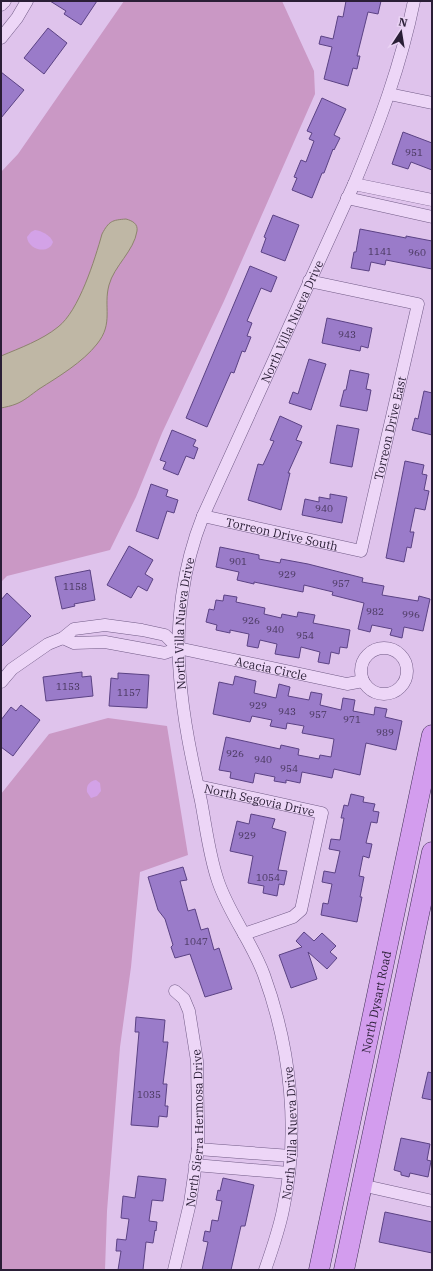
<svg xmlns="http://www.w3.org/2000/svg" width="433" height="1271" font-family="'IBM Plex Serif',serif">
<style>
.green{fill:#ca98c5}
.sand{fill:#d3a2e7}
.water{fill:#bfb7a5;stroke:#8d846d}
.building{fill:#9a7bc9;stroke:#5b4284}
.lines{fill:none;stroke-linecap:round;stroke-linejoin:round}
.minor-casing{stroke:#715b86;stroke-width:13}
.primary-casing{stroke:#3f2f54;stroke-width:21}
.minor{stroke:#edd6f7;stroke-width:12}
.primary{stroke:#d39dee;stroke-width:20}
.labels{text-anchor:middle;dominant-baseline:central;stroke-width:3;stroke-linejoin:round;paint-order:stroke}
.number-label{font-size:10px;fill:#46355b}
.street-label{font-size:12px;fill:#2a1e36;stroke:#ead3f4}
</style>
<rect width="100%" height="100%" fill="#dfc3ec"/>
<g class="green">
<polygon points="124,1 282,1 314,71 315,94 224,301 162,433 136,497 110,550 7,576 1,582 1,172 18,154"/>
<polygon points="108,718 167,726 188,855 140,872 131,967 120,1047 107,1211 105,1270 1,1270 1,794 49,734"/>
</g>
<g class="sand">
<path d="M35 230C42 231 50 235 53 242 49 255 28 250 27 237L31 232Z"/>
<path d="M96 780 100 783 101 791 97 796 91 798 87 792C86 786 89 781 96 780Z"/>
</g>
<path class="water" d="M126 219C133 221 138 224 137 231 134 251 114 266 109 285 103 307 114 323 97 344 83 362 58 377 39 389 32 394 24 401 16 404 11 406 6 407 1 408V356C20 348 42 340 58 327 79 311 95 259 102 234 109 221 112 220 126 219Z"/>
<g class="building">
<polygon points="50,1 97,1 81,25 64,14 66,11"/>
<polygon points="346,1 381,1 378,14 368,12 357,56 360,56 357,69 353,68 348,86 324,79 332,47 319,44 321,36 333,39 338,16 343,17"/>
<polygon points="48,28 67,43 44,74 24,58"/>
<polygon points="1,72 24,90 1,118"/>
<polygon points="322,98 346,109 334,135 340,138 334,150 333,149 324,173 322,173 312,198 292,190 297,178 294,177 301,160 306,162 314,141 309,139 312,133 307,131"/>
<polygon points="403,132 432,143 432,170 411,162 408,169 392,164"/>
<polygon points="273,215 299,225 285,261 261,252 266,238 264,237"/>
<polygon points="360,229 406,238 406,236 432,241 432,269 386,260 385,265 371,262 369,271 351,268 354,252 356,252"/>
<polygon points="250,266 277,277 271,292 261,288 247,321 252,323 247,336 251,337 245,352 242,351 234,373 231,372 207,427 186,418"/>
<polygon points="327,318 372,328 368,348 361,346 360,351 322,343"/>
<polygon points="309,359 326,364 311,410 289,403 293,392 298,394"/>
<polygon points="350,370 369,374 366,389 371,390 367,411 340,406 344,390 346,390"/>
<polygon points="424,391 432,393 432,435 412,430 415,418 418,419"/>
<polygon points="280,416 302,426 296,440 302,442 288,473 290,473 281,510 248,500 258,464 263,465 274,441 270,440"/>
<polygon points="337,425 359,429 352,467 330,463"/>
<polygon points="172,430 196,440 193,446 198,448 194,459 186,456 178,475 163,469 166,462 160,460"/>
<polygon points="405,461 424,465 422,474 427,475 424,490 429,491 425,510 415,508 410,532 414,532 411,548 407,547 404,562 386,558"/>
<polygon points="151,484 168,490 166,496 178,500 174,513 167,511 158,539 136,531"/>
<polygon points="330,494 347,497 342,523 302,515 305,499 319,502 319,497 330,499"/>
<polygon points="129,546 153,560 145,574 153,579 147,591 138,586 131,598 107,585"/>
<polygon points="220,547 259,555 259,559 280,563 281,559 308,564 363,578 362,582 384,586 382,595 418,601 419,596 430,599 423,631 404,627 402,638 390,635 392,629 372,625 370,632 358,629 364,603 332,595 333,592 304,585 303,592 254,582 254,584 237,580 239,572 216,567"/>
<polygon points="90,570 95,600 74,604 75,606 62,609 55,577"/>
<polygon points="7,593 31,616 1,647 1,600"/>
<polygon points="224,595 237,597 236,602 265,608 264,614 281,618 282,614 297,617 298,612 315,615 313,623 350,630 347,648 340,647 339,654 331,652 329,664 318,662 320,652 301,647 299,658 275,654 277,644 260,640 258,648 247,646 249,634 230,630 230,633 216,630 217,625 206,622 209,609 214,610 216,600 223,601"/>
<polygon points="82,672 82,677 91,676 93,696 46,701 43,677"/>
<polygon points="118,673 149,675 147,708 109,706 111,678 118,679"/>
<polygon points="235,676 256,681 254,693 276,698 279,684 290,687 288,696 309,700 311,692 322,694 320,705 341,710 343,698 355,700 353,711 374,715 375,707 387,709 385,717 402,721 396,750 366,743 360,775 334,769 332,778 302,772 300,783 286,780 286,783 274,781 275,777 255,773 253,783 230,778 231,772 219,770 226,737 280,749 281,745 299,749 298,755 319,759 320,755 331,757 334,739 302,733 304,726 287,723 286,729 270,726 272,720 252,716 250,722 213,714 219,682 233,685"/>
<polygon points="21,705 40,720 13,756 1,747 1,720 11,707 16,711"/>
<polygon points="351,794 364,797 363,802 375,804 373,811 379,812 377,823 371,822 366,843 372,844 369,858 363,856 359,876 364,877 360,897 362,897 357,922 321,915 323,903 328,904 332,884 322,882 324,871 335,873 340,851 329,849 331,839 340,840 344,818 341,818 344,805 348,806"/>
<polygon points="251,814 275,819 272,828 286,832 278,870 287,871 284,885 279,884 277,896 263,893 264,886 248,883 253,856 230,851 237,821 249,824"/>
<polygon points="183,867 187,880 180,881 188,911 195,909 201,930 208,928 214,950 219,948 232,989 205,997 190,954 175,958 171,947 173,945 165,919 158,910 148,877"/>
<polygon points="304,932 314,941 322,933 336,946 330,952 337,958 327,969 308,952 317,979 291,988 279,955 302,947 296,941"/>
<polygon points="136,1017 165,1020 163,1042 168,1042 163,1084 167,1084 165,1106 168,1106 167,1117 159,1116 158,1127 131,1125 139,1032 135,1032"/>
<polygon points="428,1072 432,1073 432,1100 422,1098"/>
<polygon points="401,1138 430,1144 427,1160 431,1161 428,1177 410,1173 409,1177 401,1175 401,1172 394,1170"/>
<polygon points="138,1176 166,1179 163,1201 152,1200 149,1221 157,1222 156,1231 155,1230 153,1243 146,1242 143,1270 118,1270 121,1251 116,1251 117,1239 126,1240 129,1219 121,1218 123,1196 135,1198"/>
<polygon points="223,1178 254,1185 245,1226 241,1226 231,1270 202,1270 208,1242 203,1241 205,1231 210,1232 212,1220 218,1221 222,1201 216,1200 218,1190 220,1191"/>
<polygon points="385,1212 432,1222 432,1253 379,1242"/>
</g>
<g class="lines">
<defs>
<g id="minor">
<polyline points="1,5 5,1"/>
<polyline points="1,38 17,18 27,1"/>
<polyline points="389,94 432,103"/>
<polyline points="354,184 432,200"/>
<polyline points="347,198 432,217"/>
<path id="s1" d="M203 516 361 551 418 304 309 281"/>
<polyline points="63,638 74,643 105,642 165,653 178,648"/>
<circle cx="384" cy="671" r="23"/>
<path id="s2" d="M1 682 12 669 48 644 63 638 74 629 105 625 142 630 165 635 178 648 347 684 363 681"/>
<path id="s3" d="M198 786 322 813 301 910 293 917 244 934"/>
<polyline points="198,1149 291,1156"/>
<polyline points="195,1165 289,1173"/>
<polyline points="361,1185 432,1201"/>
<path id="s4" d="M174 1270 190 1203 198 1149V1124L197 1061 189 1011 184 999 175 991"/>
<path id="s5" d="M265 1270C272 1250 279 1230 283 1210 300 1133 291 1049 264 975 252 942 229 914 218 881 209 855 206 827 201 801 192 760 183 719 180 677 175 624 183 566 203 516L354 184C379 124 401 65 414 1"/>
</g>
<g id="primary">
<path id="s6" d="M319 1270 432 735"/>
<polyline points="344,1270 432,852"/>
</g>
</defs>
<use href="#minor" class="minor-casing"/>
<use href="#primary" class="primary-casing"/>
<use href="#minor" class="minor"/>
<use href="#primary" class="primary"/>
</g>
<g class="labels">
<g class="number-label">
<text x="414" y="152">951</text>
<text x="380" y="251">1141</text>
<text x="417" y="252">960</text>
<text x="347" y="334">943</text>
<text x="324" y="508">940</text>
<text x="238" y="561">901</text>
<text x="287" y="574">929</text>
<text x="341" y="583">957</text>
<text x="75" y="586">1158</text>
<text x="375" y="611">982</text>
<text x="411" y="614">996</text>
<text x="251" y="620">926</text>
<text x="275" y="629">940</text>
<text x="305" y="635">954</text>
<text x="68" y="686">1153</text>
<text x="129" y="692">1157</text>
<text x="258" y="705">929</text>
<text x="287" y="711">943</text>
<text x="318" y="714">957</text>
<text x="352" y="719">971</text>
<text x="385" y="732">989</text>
<text x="235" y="753">926</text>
<text x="263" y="759">940</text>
<text x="289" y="768">954</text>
<text x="247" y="835">929</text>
<text x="268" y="877">1054</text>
<text x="196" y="941">1047</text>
<text x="149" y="1094">1035</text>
</g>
<g class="street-label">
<text stroke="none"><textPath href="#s5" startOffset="992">North Villa Nueva Drive</textPath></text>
<text stroke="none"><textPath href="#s1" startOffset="288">Torreon Drive East</textPath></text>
<text stroke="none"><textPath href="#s1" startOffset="81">Torreon Drive South</textPath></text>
<text stroke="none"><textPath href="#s5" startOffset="668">North Villa Nueva Drive</textPath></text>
<text stroke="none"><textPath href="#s2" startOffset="297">Acacia Circle</textPath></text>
<text stroke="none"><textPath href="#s3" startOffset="63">North Segovia Drive</textPath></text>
<text stroke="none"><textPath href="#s6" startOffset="274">North Dysart Road</textPath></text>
<text stroke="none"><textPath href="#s4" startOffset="144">North Sierra Hermosa Drive</textPath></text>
<text stroke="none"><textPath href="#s5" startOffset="140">North Villa Nueva Drive</textPath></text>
</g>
</g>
<rect width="433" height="1271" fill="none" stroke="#2a1e36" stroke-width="4"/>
<g transform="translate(401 32) rotate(12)" stroke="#ead3f4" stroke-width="3" paint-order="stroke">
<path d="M0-3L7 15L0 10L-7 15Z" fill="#2a1e36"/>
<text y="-6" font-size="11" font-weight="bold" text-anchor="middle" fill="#2a1e36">N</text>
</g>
</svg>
